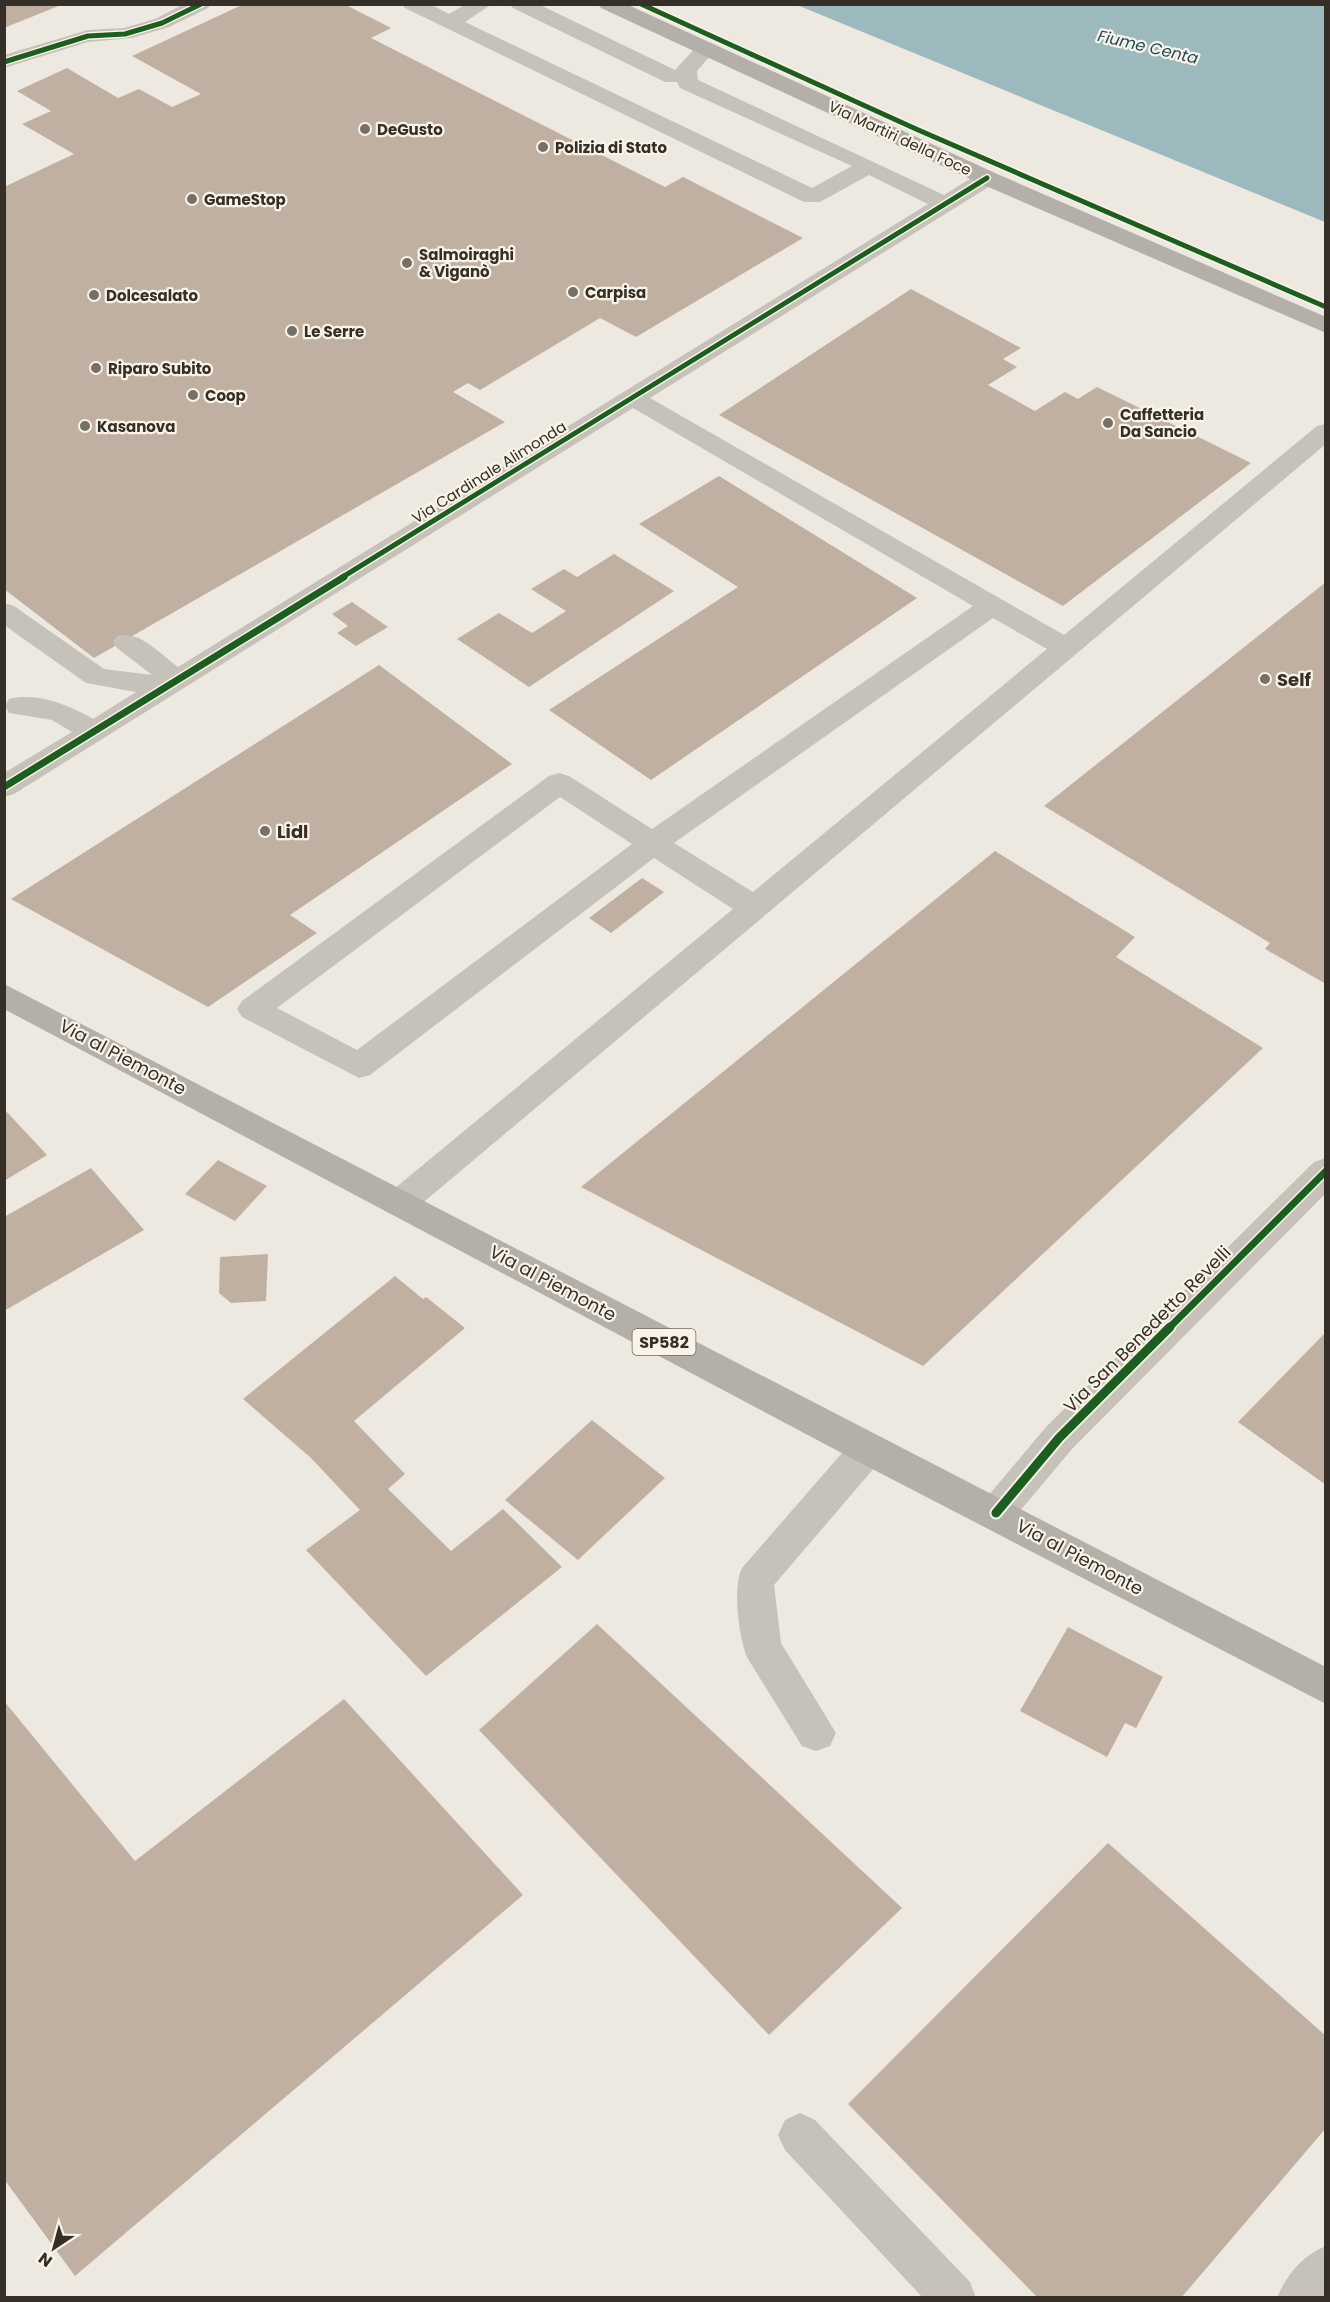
<svg xmlns="http://www.w3.org/2000/svg" width="1330" height="2302" font-family="Poppins,sans-serif">
<style>
.water{fill:#9cb9be}
.building{fill:#c0b0a2}
.lines{fill:none;stroke-linecap:round;stroke-linejoin:round}
.minor{fill:#c6c1b9;fill-rule:evenodd}
.major{fill:#b4afa9;fill-rule:evenodd}
.cycleway-far2-casing{stroke:#f9f4e7;stroke-width:8}
.cycleway-far1-casing{stroke:#f9f4e7;stroke-width:10}
.cycleway-casing{stroke:#f9f4e7;stroke-width:13}
.cycleway-far2{stroke:#1b5e20;stroke-width:5}
.cycleway-far1{stroke:#1b5e20;stroke-width:7}
.cycleway{stroke:#1b5e20;stroke-width:9}
.poi-dot{fill:#767068;stroke:#f9f4e7;stroke-width:2}
.labels{text-anchor:middle;dominant-baseline:central;stroke-width:4.5;stroke-linejoin:round;paint-order:stroke}
.far-poi-label{font-size:15px;font-weight:bold;fill:#362f28;stroke:#f9f4e7;text-anchor:start}
.far-street-label{font-size:15px;fill:#362f28;stroke:#f9f4e7}
.far-water-label{font-size:16px;font-style:italic;fill:#1d4b58;stroke:#f9f4e7}
.shield{fill:#f9f4e7;stroke:#706a61;stroke-width:1.5}
.shield-label{font-size:16px;font-weight:bold;fill:#362f28}
.poi-label{font-size:18px;font-weight:bold;fill:#362f28;stroke:#f9f4e7;text-anchor:start}
.street-label{font-size:18px;fill:#362f28;stroke:#f9f4e7}
</style>
<rect width="100%" height="100%" fill="#ede9e0"/>
<polygon class="water" points="797,5 1325,5 1325,222"/>
<g class="building">
<polygon points="4,4 61,4 61,5 4,28"/>
<polygon points="244,4 344,4 391,28 371,38 665,187 683,177 803,238 636,337 600,318 480,390 468,383 453,392 505,422 94,658 4,589 4,187 74,154 22,124 51,111 17,91 67,68 118,98 139,89 172,107 201,94 132,56"/>
<polygon points="911,289 1021,348 1003,359 1017,367 988,385 1035,411 1065,392 1078,399 1097,387 1251,463 1063,606 719,415"/>
<polygon points="719,476 917,598 651,780 549,710 738,587 639,524"/>
<polygon points="614,554 674,591 529,687 457,639 499,613 532,633 566,611 531,589 564,569 577,577"/>
<polygon points="1326,582 1326,984 1265,949 1270,943 1044,806"/>
<polygon points="352,602 388,627 356,646 337,633 348,626 332,614"/>
<polygon points="379,665 512,764 290,915 317,933 208,1007 11,899"/>
<polygon points="995,851 1135,937 1116,957 1263,1048 923,1366 581,1187"/>
<polygon points="642,878 664,892 611,933 589,918"/>
<polygon points="4,1109 47,1155 4,1181"/>
<polygon points="218,1160 267,1186 235,1221 185,1194"/>
<polygon points="91,1168 144,1230 4,1311 4,1217"/>
<polygon points="268,1254 266,1301 231,1303 219,1293 220,1257"/>
<polygon points="395,1276 423,1299 426,1297 465,1328 354,1421 405,1474 388,1489 451,1551 503,1509 562,1567 426,1676 306,1550 360,1510 311,1458 243,1399"/>
<polygon points="1326,1332 1326,1485 1238,1422"/>
<polygon points="592,1420 665,1478 578,1560 505,1500"/>
<polygon points="597,1624 902,1908 769,2035 479,1730"/>
<polygon points="1068,1627 1163,1677 1136,1728 1125,1723 1107,1757 1020,1711"/>
<polygon points="344,1699 523,1895 75,2276 4,2179 4,1701 135,1861"/>
<polygon points="1108,1843 1326,2036 1326,2128 1181,2298 1038,2298 848,2104"/>
</g>
<g class="lines">
<g class="minor">
<polygon points="184,4 211,4 208,8 169,27 132,38 88,42 4,68 4,55 88,30 124,28 155,19"/>
<path d="M402 4H430L449 14 466 4H492L465 22 812 188 852 166 680 88 677 82H665L513 8 510 4H538L675 70 698 45H712L716 49 697 71 698 80 944 195 979 173H995L998 178 995 183 650 398 1064 635 1317 426 1326 424V444L413 1211 401 1215 389 1211 384 1202 389 1193 733 909 654 858 370 1075 359 1078 242 1017 237 1009 242 1001 549 776 559 773 569 776 652 829 973 606 633 408 14 794 4 797V773L72 732 52 720 9 713 5 706 9 699C37 692 69 705 93 719L136 692 86 683 4 625V603L14 606 104 669 152 675 117 648 113 642 117 636C140 630 160 654 178 667L928 204 869 175 820 202H804L405 8ZM993 618 1047 649 753 892 674 843ZM560 797 632 844 357 1050 277 1008Z"/>
<polygon points="1326,1158 1326,1193 1072,1449 1009,1524 996,1529 983,1524 978,1513 983,1502 1046,1427 1314,1162"/>
<path d="M868 1434 881 1438 886 1449 881 1460 774 1585 781 1643 836 1733 830 1746 816 1751 802 1746 748 1659C739 1639 732 1588 742 1568L855 1438Z"/>
<polygon points="800,2113 815,2120 970,2282 976,2298 923,2298 785,2150 778,2135 785,2120"/>
<path d="M1326 2246V2298H1277C1286 2275 1303 2255 1326 2246Z"/>
</g>
<g class="major">
<polygon points="598,4 626,4 995,173 1326,317 1326,333 979,183 601,8"/>
<polygon points="4,984 1326,1667 1326,1704 855,1460 4,1009"/>
</g>
<defs>
<g id="cycleway-far2">
<polyline points="641,4 916,129 1326,307"/>
<polyline points="4,62 88,36 125,34 162,23 201,4"/>
<polyline points="341,578 987,178"/>
</g>
<g id="cycleway-far1">
<polyline points="4,787 344,577"/>
<polyline points="1169,1328 1326,1171"/>
</g>
<polyline id="cycleway" points="996,1513 1059,1438 1170,1327"/>
</defs>
<use href="#cycleway-far2" class="cycleway-far2-casing"/>
<use href="#cycleway-far1" class="cycleway-far1-casing"/>
<use href="#cycleway" class="cycleway-casing"/>
<use href="#cycleway-far2" class="cycleway-far2"/>
<use href="#cycleway-far1" class="cycleway-far1"/>
<use href="#cycleway" class="cycleway"/>
</g>
<g class="poi-dot">
<circle cx="365" cy="129" r="6"/>
<circle cx="543" cy="147" r="6"/>
<circle cx="192" cy="199" r="6"/>
<circle cx="407" cy="263" r="6"/>
<circle cx="573" cy="292" r="6"/>
<circle cx="94" cy="295" r="6"/>
<circle cx="292" cy="331" r="6"/>
<circle cx="96" cy="368" r="6"/>
<circle cx="193" cy="395" r="6"/>
<circle cx="1108" cy="423" r="6"/>
<circle cx="85" cy="426" r="6"/>
<circle cx="1265" cy="679" r="6"/>
<circle cx="265" cy="831" r="6"/>
</g>
<g class="labels">
<g class="far-poi-label">
<text x="377" y="129">DeGusto</text>
<text x="555" y="147">Polizia di Stato</text>
<text x="204" y="199">GameStop</text>
<text x="419" y="254">Salmoiraghi<tspan x="419" dy="17">&amp; Viganò</tspan></text>
<text x="585" y="292">Carpisa</text>
<text x="106" y="295">Dolcesalato</text>
<text x="304" y="331">Le Serre</text>
<text x="108" y="368">Riparo Subito</text>
<text x="205" y="395">Coop</text>
<text x="1120" y="414">Caffetteria<tspan x="1120" dy="17">Da Sancio</tspan></text>
<text x="97" y="426">Kasanova</text>
</g>
<g class="far-street-label">
<text transform="translate(900 138) rotate(25)">Via Martiri della Foce</text>
<text transform="translate(489 472) rotate(-32)">Via Cardinale Alimonda</text>
</g>
<g class="far-water-label">
<text transform="translate(1148 47) rotate(13)">Fiume Centa</text>
</g>
<rect class="shield" x="632.5" y="1329" width="63" height="26" rx="4.5"/>
<g class="shield-label">
<text x="664" y="1342">SP582</text>
</g>
<g class="poi-label">
<text x="1277" y="679">Self</text>
<text x="277" y="831">Lidl</text>
</g>
<g class="street-label">
<text transform="translate(123 1057) rotate(28)">Via al Piemonte</text>
<text transform="translate(553 1283) rotate(28)">Via al Piemonte</text>
<text transform="translate(1147 1329) rotate(-45)">Via San Benedetto Revelli</text>
<text transform="translate(1080 1557) rotate(28)">Via al Piemonte</text>
</g>
</g>
<rect width="1330" height="2302" fill="none" stroke="#362f28" stroke-width="12"/>
<g transform="translate(54 2248) rotate(216)" stroke="#f9f4e7" stroke-width="4.5" paint-order="stroke">
<path d="M0-4.5L10 22L0 15L-10 22Z" fill="#362f28"/>
<text y="-9" font-size="16" font-weight="bold" text-anchor="middle" fill="#362f28">N</text>
</g>
</svg>
